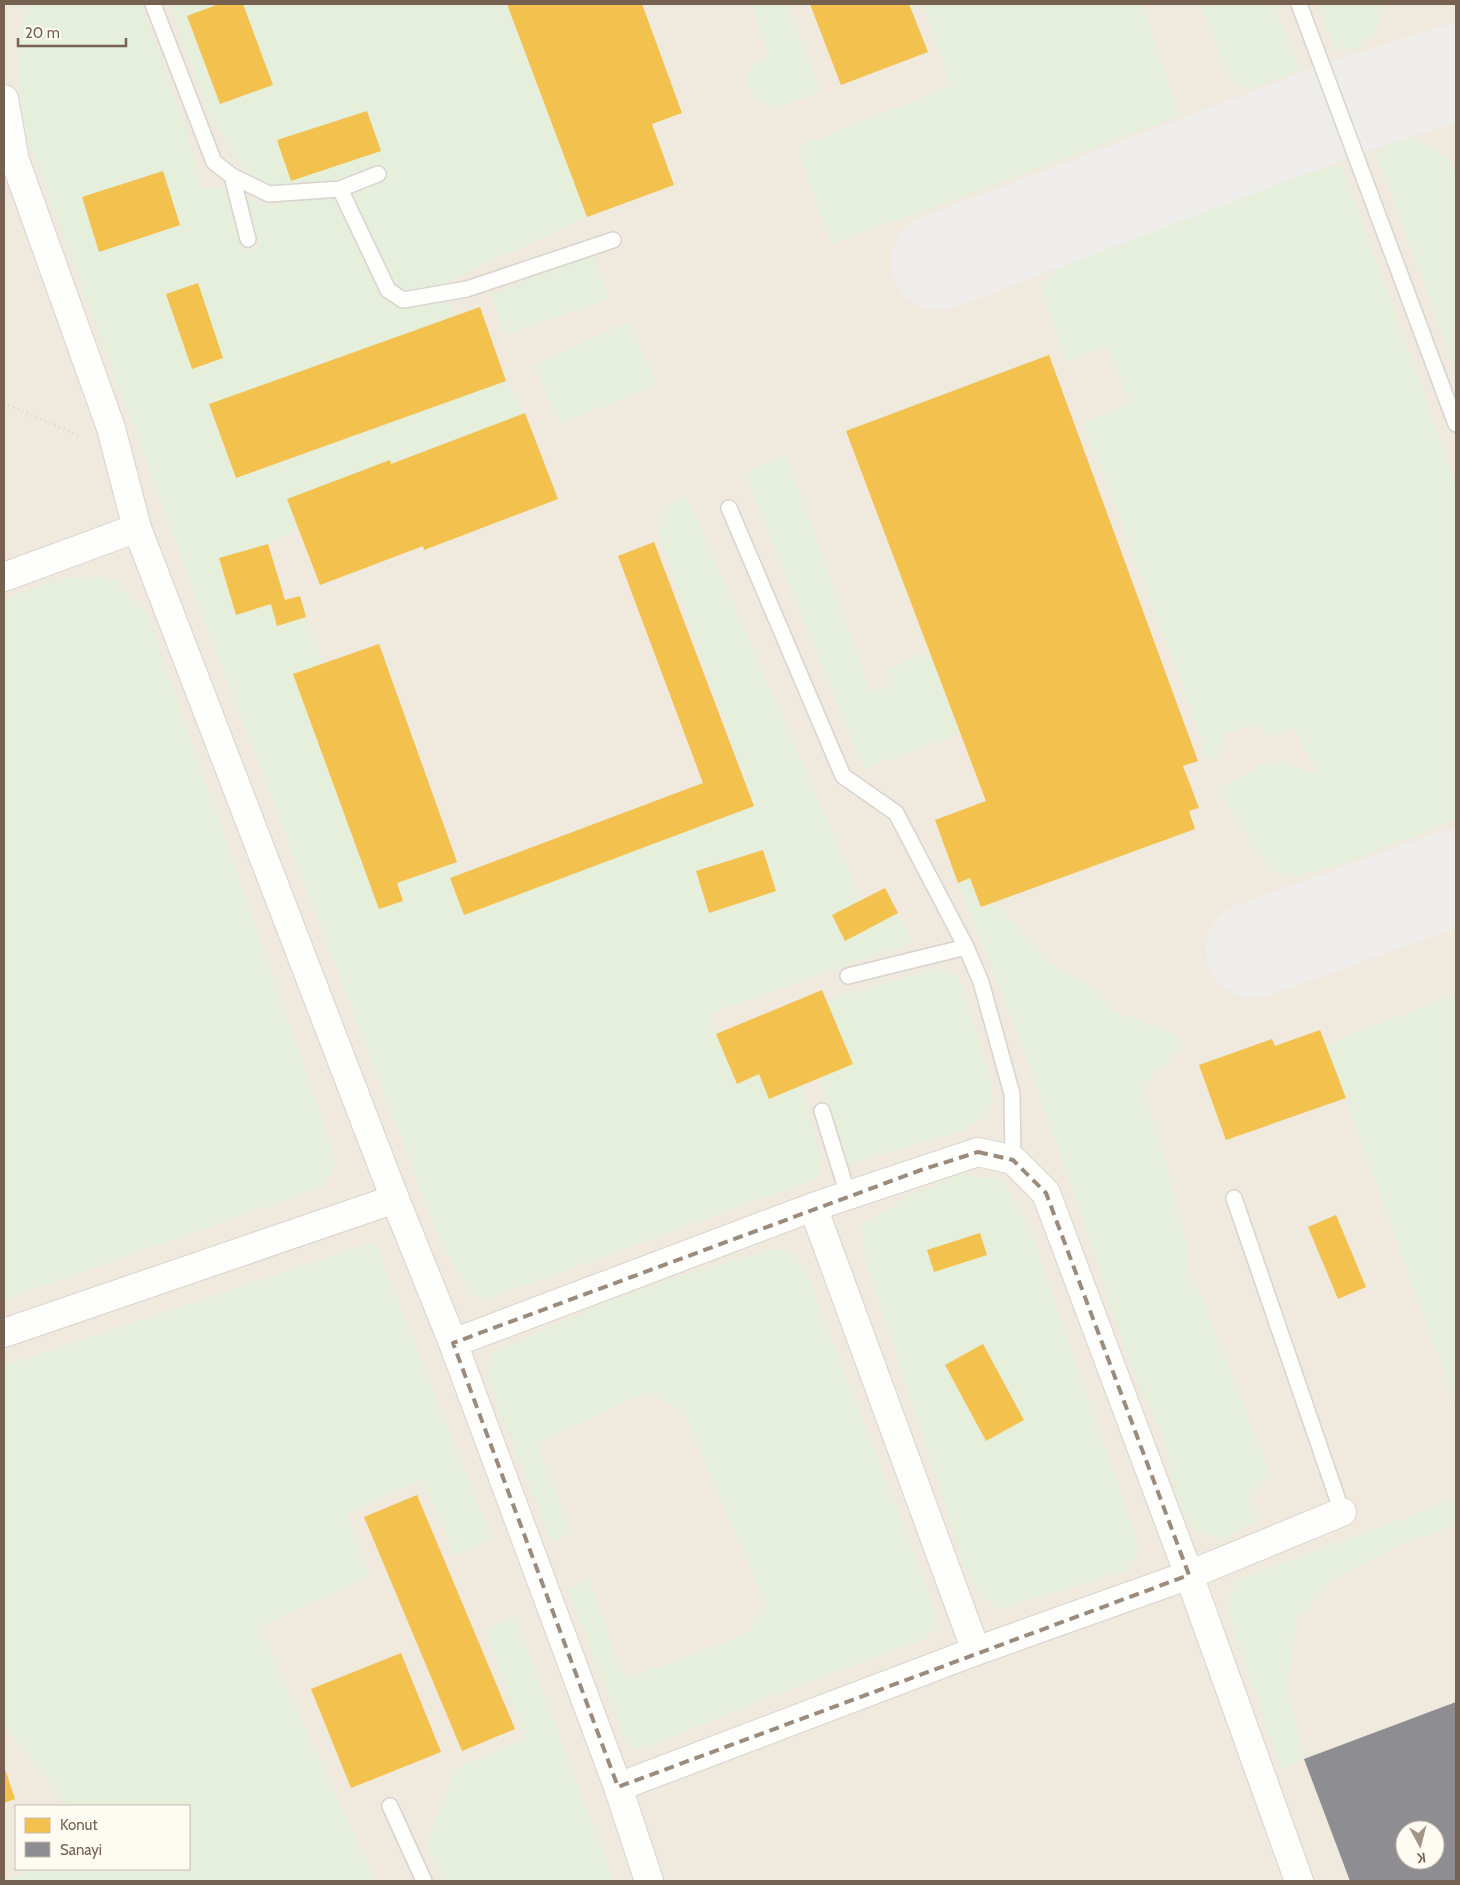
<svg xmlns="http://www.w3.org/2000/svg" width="1460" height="1885" font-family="Cabin,sans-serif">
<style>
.residential{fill:#f0e9de;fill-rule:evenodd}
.green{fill:#e5efdc}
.homes{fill:#f2c14e}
.industry{fill:#8d8d92;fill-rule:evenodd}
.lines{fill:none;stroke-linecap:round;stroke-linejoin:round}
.taxiway{stroke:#efedeb;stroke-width:96}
.service-casing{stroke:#d8d3ce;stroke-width:18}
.minor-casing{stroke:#d8d3ce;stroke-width:30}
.path{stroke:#dad6d0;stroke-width:3;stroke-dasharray:1 4;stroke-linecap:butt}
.service{stroke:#fefefd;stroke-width:15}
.minor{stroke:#fefefd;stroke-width:28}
.marked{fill:none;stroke:#9b8b7d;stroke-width:4;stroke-dasharray:10 6;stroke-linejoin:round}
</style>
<rect width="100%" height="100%" fill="#f8f6f0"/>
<path class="residential" d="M4 4H1456V1881H4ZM16 1806H189V1869H16ZM1405 1830H1435V1860H1405Z"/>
<g class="green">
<polygon points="29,4 141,4 186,128 201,189 224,187 243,250 260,248 245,198 275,206 282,188 250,179 209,115 170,4 507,4 587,217 442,285 455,316 209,405 236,478 506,381 525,413 391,464 390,460 299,529 268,544 271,604 277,626 306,617 324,663 293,675 379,909 403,901 397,883 457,862 459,875 450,878 464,915 754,806 659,535 664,508 686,494 862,900 832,916 845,940 898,913 913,942 710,1014 716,1034 737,1083 759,1074 802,1085 822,1162 818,1178 486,1300 475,1298 442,1246 207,627 20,117 18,38"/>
<polygon points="751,4 788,4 820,91 778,109 755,99 746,81 751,66 769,55"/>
<polygon points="923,4 1142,4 1180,116 832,244 797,147 951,86"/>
<polygon points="1201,4 1274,4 1300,70 1248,91 1228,75"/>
<polygon points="1318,4 1385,4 1376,31 1357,49 1335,50"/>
<path d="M1397 139C1403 139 1411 138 1417 140 1432 146 1451 158 1456 173V371L1376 152Z"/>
<polygon points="1342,165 1456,484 1456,820 1334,867 1295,876 1274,873 1251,842 1219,790 1262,764 1280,762 1318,774 1295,729 1269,737 1254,725 1227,733 1218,757 1208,760 1180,679 1083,421 1131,404 1107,347 1066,362 1041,285 1060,267 1307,172"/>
<polygon points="593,254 609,299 504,335 491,294"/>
<polygon points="629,322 657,385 560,424 534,365"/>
<polygon points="786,453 871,692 892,686 888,669 929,652 960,734 864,769 745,473"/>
<polygon points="92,576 116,581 148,615 329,1138 335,1165 323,1187 4,1300 4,599 53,581"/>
<polygon points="970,878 981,907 996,902 1047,961 1095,989 1114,1011 1173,1033 1183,1047 1142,1086 1160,1140 1189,1252 1186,1269 1206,1304 1211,1322 1270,1473 1248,1499 1260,1518 1223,1539 1195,1531 1177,1497 1163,1437 1128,1359 1087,1231 1018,1033 958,883"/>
<polygon points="935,969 958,974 991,1081 993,1102 985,1116 963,1131 845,1165 819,1078 852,1064 826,1000"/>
<polygon points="1456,995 1456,1405 1326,1044"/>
<polygon points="958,1174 1003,1180 1028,1224 1136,1536 1138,1556 1124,1571 1001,1609 982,1598 966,1570 867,1264 860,1225 906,1198"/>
<polygon points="375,1242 492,1538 455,1556 422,1480 347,1513 370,1576 259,1627 376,1881 6,1881 30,1869 189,1869 189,1806 67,1806 4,1723 4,1366"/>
<polygon points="788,1249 804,1266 935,1609 937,1627 923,1640 759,1701 647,1748 634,1748 625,1737 567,1590 589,1579 620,1669 631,1677 725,1642 748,1631 767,1606 683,1411 649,1392 537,1443 571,1533 552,1542 487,1378 487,1365 493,1353 604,1303 691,1273 769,1250"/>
<polygon points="1456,1499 1456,1525 1395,1547 1334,1579 1297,1619 1287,1686 1304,1759 1281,1770 1229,1616 1229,1594 1238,1580"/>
<polygon points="515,1616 614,1881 444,1881 427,1843 456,1768 526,1739 485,1630"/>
</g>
<g class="homes">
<polygon points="219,4 243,4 273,85 220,104 187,16"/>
<polygon points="507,4 642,4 682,113 652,124 674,185 587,217"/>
<polygon points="810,4 909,4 928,52 841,85"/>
<polygon points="367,111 381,151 291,181 277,140"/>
<polygon points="163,171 180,225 99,252 82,197"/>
<polygon points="198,283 223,358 192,369 166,294"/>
<polygon points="480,307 506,381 236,478 209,404"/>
<polygon points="1049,355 1198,761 1183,766 1199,808 1189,811 1195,829 981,907 970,878 958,883 935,820 986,801 846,431"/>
<polygon points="525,413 558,499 424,550 423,546 320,585 287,499 390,460 391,464"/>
<polygon points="654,542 754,806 464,915 450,878 703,783 618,556"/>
<polygon points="268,544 285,600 300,596 306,617 277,626 271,604 236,615 219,558"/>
<polygon points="379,644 457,862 397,883 403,901 379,909 293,674"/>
<polygon points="763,850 776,891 709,913 696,871"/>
<polygon points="885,888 898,913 845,941 832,915"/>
<polygon points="822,990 853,1064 769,1099 759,1074 737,1084 716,1034"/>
<polygon points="1320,1030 1346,1098 1226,1140 1199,1065 1272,1039 1275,1046"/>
<polygon points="1336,1215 1366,1287 1338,1299 1308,1227"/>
<polygon points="980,1233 987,1255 934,1272 927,1250"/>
<polygon points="983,1344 1024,1420 986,1441 945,1365"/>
<polygon points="417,1495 515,1729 462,1751 364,1517"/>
<polygon points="401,1653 441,1752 351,1788 311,1689"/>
<polygon points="4,1766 15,1799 4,1803"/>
</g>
<path class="industry" d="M1456 1702V1881H1350L1304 1759ZM1405 1830H1435V1860H1405Z"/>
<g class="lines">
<g class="taxiway">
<polyline points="939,262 1339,110 1456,72"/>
<polyline points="1254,950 1456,877"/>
</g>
<defs>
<g id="service">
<polyline points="153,4 214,162 232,176 269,194 340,189 378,174"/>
<polyline points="1299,4 1456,424"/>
<polyline points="232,176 248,239"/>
<polyline points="340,189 388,290 403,300 467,289 613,240"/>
<polyline points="729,508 843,776 896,813 966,947 981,982 1012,1094 1013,1160"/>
<polyline points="848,976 966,947"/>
<polyline points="822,1111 848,1195"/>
<polyline points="1234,1198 1342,1512"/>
<polyline points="390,1806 424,1881"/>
</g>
<g id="minor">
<polyline points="4,99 14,155"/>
<polyline points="4,138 16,163 111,428 137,528 395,1199 453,1343 618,1787 649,1881"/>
<polyline points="4,577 137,528"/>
<polyline points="813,1207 978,1152 1013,1160 1046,1193 1189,1575 1299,1881"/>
<polyline points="4,1333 395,1199"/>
<polyline points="453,1343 813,1207 976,1651"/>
<polyline points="618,1787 976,1651 1189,1575 1342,1512"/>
</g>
</defs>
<use href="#service" class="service-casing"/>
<use href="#minor" class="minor-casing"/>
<polyline class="path" points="4,403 79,436"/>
<use href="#service" class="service"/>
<use href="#minor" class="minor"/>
</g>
<path class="marked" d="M978 1152 1013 1160 1046 1193 1189 1575 618 1787 453 1343 921 1170Z"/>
<rect width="1460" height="1885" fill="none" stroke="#766150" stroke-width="10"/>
<rect x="15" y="1805" width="175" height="65" fill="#fefbf3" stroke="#c8bdb2"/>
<rect x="25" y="1818" width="25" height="15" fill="#f2c14e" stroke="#c8bdb2"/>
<text x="60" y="1830" font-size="15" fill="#766150">Konut</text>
<rect x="25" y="1842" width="25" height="15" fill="#8d8d92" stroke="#c8bdb2"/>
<text x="60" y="1855" font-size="15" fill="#766150">Sanayi</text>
<g transform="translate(1420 1845) rotate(173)"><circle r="24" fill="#fefbf3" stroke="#c8bdb2"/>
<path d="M0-4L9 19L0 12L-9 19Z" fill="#a49588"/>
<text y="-8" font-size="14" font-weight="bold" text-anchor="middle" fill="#766150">K</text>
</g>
<path d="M18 38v8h108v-8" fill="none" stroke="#766150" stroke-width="2.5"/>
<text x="25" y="38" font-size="15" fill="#766150" stroke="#fefbf3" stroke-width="4" paint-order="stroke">20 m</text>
</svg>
